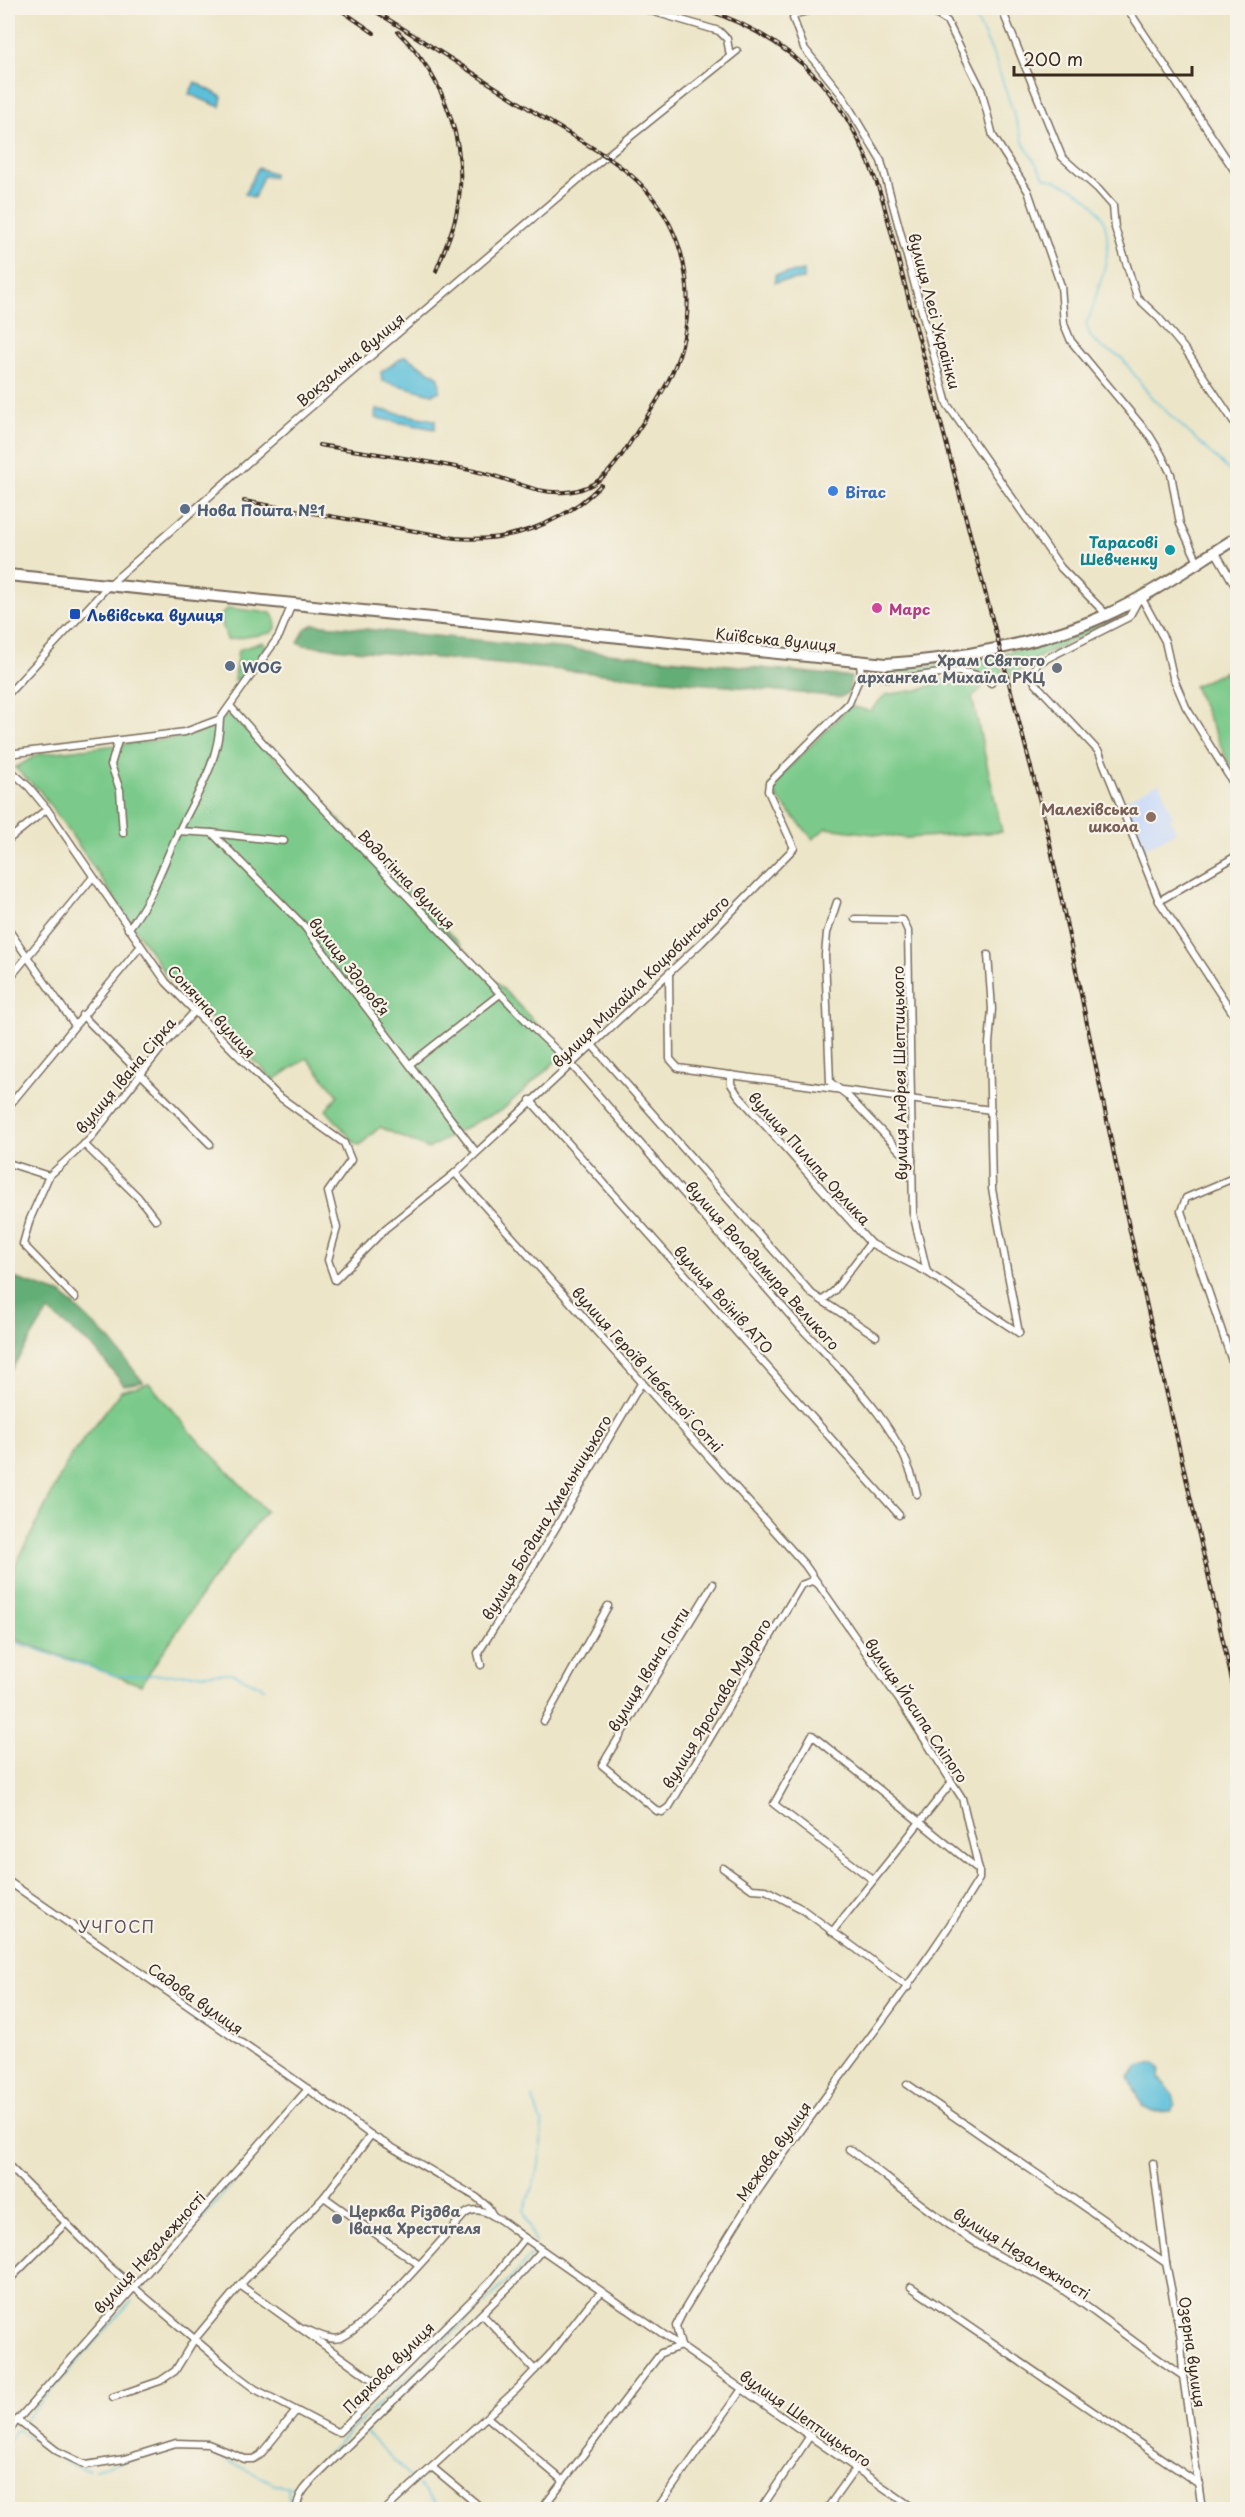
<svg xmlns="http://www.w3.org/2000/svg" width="1245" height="2517" font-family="'Playpen Sans',sans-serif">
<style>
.built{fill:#cbdbf9}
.green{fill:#7bca8b;stroke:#5b7a54;stroke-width:1.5}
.forest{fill:#64ae77;stroke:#506c4a;stroke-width:1.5}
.water{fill:#5bc0da;stroke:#4b757c;stroke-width:1.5}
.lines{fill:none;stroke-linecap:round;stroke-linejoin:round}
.stream{stroke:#5bc0da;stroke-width:1.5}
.minor-casing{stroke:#796b5a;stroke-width:9}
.trunk-casing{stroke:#796b5a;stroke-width:14}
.minor{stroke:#fff;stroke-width:6}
.trunk{stroke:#fff;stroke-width:10}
.rail-casing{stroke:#3b2a1e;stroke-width:4}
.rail{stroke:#f7f3e8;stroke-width:1.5;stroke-dasharray:4.5;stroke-linecap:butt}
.shop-dot{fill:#3f7fe0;stroke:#f7f3e8;stroke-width:2}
.service-dot{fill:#5c6f8a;stroke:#f7f3e8;stroke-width:2}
.culture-dot{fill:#0f9aa8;stroke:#f7f3e8;stroke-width:2}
.hotel-dot{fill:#d1479c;stroke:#f7f3e8;stroke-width:2}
.transit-dot{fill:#1a4fb4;stroke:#f7f3e8;stroke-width:2}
.worship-dot{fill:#6b7280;stroke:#f7f3e8;stroke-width:2}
.education-dot{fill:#8d6e63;stroke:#f7f3e8;stroke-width:2}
.labels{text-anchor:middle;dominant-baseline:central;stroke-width:4.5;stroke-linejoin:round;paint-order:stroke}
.street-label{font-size:15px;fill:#3b2a1e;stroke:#f7f3e8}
.shop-label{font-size:15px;font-weight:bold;fill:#366cbe;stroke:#f7f3e8;text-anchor:start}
.service-label{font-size:15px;font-weight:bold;fill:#4e5e75;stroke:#f7f3e8;text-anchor:start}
.culture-label{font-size:15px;font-weight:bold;fill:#0d838f;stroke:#f7f3e8;text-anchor:end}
.hotel-label{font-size:15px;font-weight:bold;fill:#b23c85;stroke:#f7f3e8;text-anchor:start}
.transit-label{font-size:15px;font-weight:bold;fill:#164399;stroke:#f7f3e8;text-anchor:start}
.worship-label{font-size:15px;font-weight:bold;fill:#5b616d;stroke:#f7f3e8;text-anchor:end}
.education-label{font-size:15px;font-weight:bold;fill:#785e54;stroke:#f7f3e8;text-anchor:end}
.neighbourhood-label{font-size:16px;letter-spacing:1.5px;fill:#61535e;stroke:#f7f3e8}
</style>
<rect width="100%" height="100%" fill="#f7f3e8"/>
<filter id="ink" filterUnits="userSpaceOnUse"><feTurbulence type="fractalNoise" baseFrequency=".0167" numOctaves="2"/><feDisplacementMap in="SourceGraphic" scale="12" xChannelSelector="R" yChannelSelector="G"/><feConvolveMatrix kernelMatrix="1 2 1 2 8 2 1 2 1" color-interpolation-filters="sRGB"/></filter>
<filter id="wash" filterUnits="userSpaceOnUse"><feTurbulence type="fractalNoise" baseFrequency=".008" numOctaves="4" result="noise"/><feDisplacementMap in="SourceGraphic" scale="24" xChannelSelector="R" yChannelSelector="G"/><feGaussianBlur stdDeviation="1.35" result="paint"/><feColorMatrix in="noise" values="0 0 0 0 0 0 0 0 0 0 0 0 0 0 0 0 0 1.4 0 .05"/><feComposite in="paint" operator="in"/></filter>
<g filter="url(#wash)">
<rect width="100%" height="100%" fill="#ece5c8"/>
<polygon class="built" points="1159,783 1173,816 1170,818 1176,832 1142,850 1124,801"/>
<g class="green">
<polygon points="228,608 271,613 275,619 276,628 271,633 227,640 220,616"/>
<polygon points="1120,617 1041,656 1011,677 1004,653 1060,638"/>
<polygon points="263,642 266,647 244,679 234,680 238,650"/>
<path d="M996 651 1004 676 997 682C991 681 981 672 971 670L892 675 867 671 935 665Z"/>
<polygon points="1237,666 1237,763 1230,766 1194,686"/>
<polygon points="942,680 979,683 983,687 972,697 1002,832 906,838 826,828 813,839 773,793 771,786 850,706 870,711 885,695 923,689"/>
<polygon points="229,714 324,804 565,1053 501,1111 485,1117 428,1149 380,1127 360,1145 356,1144 326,1110 338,1095 307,1058 274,1080 167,976 69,831 39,790 15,768 39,754 178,738 198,734"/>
<polygon points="149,1383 195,1437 266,1511 208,1585 141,1685 8,1637 8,1580 70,1457 121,1391"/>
</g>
<g class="forest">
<polygon points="314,624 851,677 849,692 841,697 303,645 298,642 306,628"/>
<polygon points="8,1276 62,1294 111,1341 143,1382 124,1385 94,1348 48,1311 8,1375"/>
</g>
<g class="water">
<polygon points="195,82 222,97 220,107 189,94"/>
<polygon points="258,168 274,174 273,177 263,176 254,198 245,194"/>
<polygon points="804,271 804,279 775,282 775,275"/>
<polygon points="405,356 439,377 440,391 432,394 382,381 381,372"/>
<polygon points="376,409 435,420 435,429 375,418"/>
<polygon points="1155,2063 1160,2069 1159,2078 1173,2094 1175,2103 1171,2111 1152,2112 1143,2107 1129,2077 1138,2066"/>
</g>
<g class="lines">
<g class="stream">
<path d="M971 8 994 56 1024 144 1044 177C1105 195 1120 229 1098 289 1094 301 1093 313 1086 323L1090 336 1102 348 1121 357 1152 398 1238 479"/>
<polyline points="8,1640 117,1676 233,1673 264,1688"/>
<polyline points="532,2097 542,2122 541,2148 538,2170 524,2211 535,2242"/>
<polyline points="140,2291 243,2171"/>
<polyline points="24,2421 132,2301"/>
<polyline points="365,2431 414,2481"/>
<polyline points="8,2441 17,2429 68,2464 89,2470"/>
<polyline points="214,2454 277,2485 292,2487 518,2271 532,2253"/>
<polyline points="95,2469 178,2447 206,2451"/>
<polyline points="418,2485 443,2510"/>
<polyline points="288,2489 290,2510"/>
</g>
</g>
</g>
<g filter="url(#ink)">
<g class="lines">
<defs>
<g id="minor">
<polyline points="641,8 719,31 727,39 730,56"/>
<polyline points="820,8 796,14 793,18 804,48 841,94 881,161 947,404 1061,568 1107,615"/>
<polyline points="925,8 947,21 981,89 993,136 1028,191 1061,286 1064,324 1071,341 1150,436 1161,454 1171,474 1180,524 1198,562"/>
<polyline points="1004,8 1005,17 1062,157 1098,189 1113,206 1115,228 1137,297 1159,318 1187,352 1238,428"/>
<polyline points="1127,8 1238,176"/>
<polyline points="1215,551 1238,591"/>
<polyline points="1141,597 1165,641 1173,677 1186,707 1238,791"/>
<polyline points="1139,599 1129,617 1038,663 1032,672 1035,683 1099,752 1159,901 1238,1021"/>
<path d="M861 674C873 675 886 679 899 678 930 677 964 662 991 683"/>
<polyline points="8,694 109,585 304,413 605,157 737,51"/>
<path d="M230 706 300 784 534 1029 571 1064 801 1328C846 1375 903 1428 917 1494"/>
<polyline points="118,741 111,765 120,790 123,833"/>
<polyline points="8,754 185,732 220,719 279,636 292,604"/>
<polyline points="8,768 29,787 47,809 166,982 277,1095 344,1143 351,1160 328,1192 337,1228 328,1260 335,1280 386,1228 455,1173 701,943 794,848 768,791 769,783 849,703 861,674 860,664"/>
<polyline points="178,831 212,833 304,926 476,1152"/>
<polyline points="212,833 284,841"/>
<polyline points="8,840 47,809"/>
<polyline points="1159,901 1238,855"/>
<polyline points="837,902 827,933 825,955 830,1082 847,1095 900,1151 912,1160"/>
<polyline points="855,919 903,920 908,931 913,1213 927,1272"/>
<polyline points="8,929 74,1024"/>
<path d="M128 929C153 899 162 865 179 831 197 793 219 763 220 719"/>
<polyline points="988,955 992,1009 989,1044 992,1189 1019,1333"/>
<polyline points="669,974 670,1059 678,1068 991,1110"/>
<polyline points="8,980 93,877"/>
<polyline points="82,1015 210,1144"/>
<polyline points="592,1045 812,1294 876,1336"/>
<polyline points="410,1064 500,994"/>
<polyline points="731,1075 731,1084 738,1095 870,1243 927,1272 1019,1333"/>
<polyline points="530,1100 899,1515"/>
<polyline points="8,1107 140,947"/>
<polyline points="84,1144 138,1197 156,1220"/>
<polyline points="8,1163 49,1176"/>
<path d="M455 1173 805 1565 902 1704 962 1798 979 1870V1879C912 1989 828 2088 755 2195 729 2233 707 2273 683 2312L676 2326 681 2346"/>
<polyline points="1238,1176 1186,1198 1181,1211 1238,1379"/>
<polyline points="75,1298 23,1244 30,1219 49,1176 89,1140 163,1046 195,1011"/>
<polyline points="823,1300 834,1291 870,1243"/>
<polyline points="713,1584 602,1765 657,1811 662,1812 669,1807 801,1585 812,1581 818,1584"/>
<polyline points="481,1665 478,1653 535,1563 642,1382"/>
<polyline points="544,1721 608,1606"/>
<polyline points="723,1868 752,1889 766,1890 802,1909 908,1987"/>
<polyline points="873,1880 774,1804 812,1735 979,1870"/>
<polyline points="8,1881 308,2089 371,2135 476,2197 488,2207 494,2217"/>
<polyline points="832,1932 951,1783"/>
<polyline points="907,2084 1166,2263"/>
<path d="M849 2149C899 2186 949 2230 1003 2258 1023 2267 1041 2276 1060 2288 1102 2316 1140 2348 1183 2376"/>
<polyline points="1153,2163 1166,2263 1181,2338 1183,2376 1202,2510"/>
<polyline points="8,2165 110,2267 239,2377 255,2389 335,2431 339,2432 489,2283 525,2238"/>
<polyline points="324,2197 418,2264"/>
<polyline points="8,2281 65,2224"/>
<polyline points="240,2285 384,2388"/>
<polyline points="911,2287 1199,2484"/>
<polyline points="482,2314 535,2370"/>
<path d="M305 2329C316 2333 329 2341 340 2338 364 2331 444 2237 465 2214 482 2200 511 2229 525 2238L916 2510"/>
<polyline points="113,2397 160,2381 175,2371 194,2340 240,2285 324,2197 371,2135"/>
<polyline points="487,2417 562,2480"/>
<polyline points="17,2420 57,2451 86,2465 124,2459 176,2443 208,2444 245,2459 253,2459 260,2455 296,2411"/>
<polyline points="8,2431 308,2089"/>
<polyline points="432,2467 484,2510"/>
<path d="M297 2510C296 2493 313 2480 324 2469L513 2283 542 2250"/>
<polyline points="385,2510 517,2389 553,2351 590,2303 602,2292"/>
<polyline points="541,2510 661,2353 681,2346"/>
<polyline points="656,2510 742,2389"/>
<polyline points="760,2510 810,2436"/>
<polyline points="826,2510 856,2468"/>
</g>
<path id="trunk" d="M8 575 886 664C952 660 1044 643 1104 616 1151 595 1194 564 1238 537"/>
</defs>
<use href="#minor" class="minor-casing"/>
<use href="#trunk" class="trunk-casing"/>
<use href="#minor" class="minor"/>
<use href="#trunk" class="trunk"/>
<defs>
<g id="rail">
<polyline points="338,8 374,33"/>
<path d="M702 8C804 43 850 100 883 201L1046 825 1129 1227 1238 1707"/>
<path d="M398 32C445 78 471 149 456 215 452 234 443 253 436 271"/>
<path d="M319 445C374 454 430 460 483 473 511 479 537 495 566 492 604 489 619 460 638 430 650 412 663 393 672 373 699 313 691 241 647 191 621 161 583 143 550 122 490 84 430 45 370 8"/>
<path d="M244 501 455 538C509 543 563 524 601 485"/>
</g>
</defs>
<use href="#rail" class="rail-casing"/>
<use href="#rail" class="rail"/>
</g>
</g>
<circle class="shop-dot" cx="833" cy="491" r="6"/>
<g class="service-dot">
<circle cx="185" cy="509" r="6"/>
<circle cx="230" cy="666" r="6"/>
</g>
<circle class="culture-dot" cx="1170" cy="550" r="6"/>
<circle class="hotel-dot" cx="877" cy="608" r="6"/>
<rect class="transit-dot" x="69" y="608" width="12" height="12" rx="3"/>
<g class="worship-dot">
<circle cx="1057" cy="668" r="6"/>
<circle cx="337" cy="2219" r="6"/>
</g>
<circle class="education-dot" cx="1151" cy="817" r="6"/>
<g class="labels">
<g class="street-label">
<text transform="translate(935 311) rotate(75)">вулиця Лесі Українки</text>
<text transform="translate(350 359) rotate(-40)">Вокзальна вулиця</text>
<text transform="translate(776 639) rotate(6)">Київська вулиця</text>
<text transform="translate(407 879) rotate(46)">Водогінна вулиця</text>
<text transform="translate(350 966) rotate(52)">вулиця Здоровʼя</text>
<text transform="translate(640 981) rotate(-44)">вулиця Михайла Коцюбинського</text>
<text transform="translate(212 1011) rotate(47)">Сонячна вулиця</text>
<text transform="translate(899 1073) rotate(-91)">вулиця Андрея Шептицького</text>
<text transform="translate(125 1075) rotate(-50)">вулиця Івана Сірка</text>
<text transform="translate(810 1158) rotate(48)">вулиця Пилипа Орлика</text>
<text transform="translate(763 1265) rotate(48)">вулиця Володимира Великого</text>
<text transform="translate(724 1299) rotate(48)">вулиця Воїнів АТО</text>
<text transform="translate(648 1369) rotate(48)">вулиця Героїв Небесної Сотні</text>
<text transform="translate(546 1517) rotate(-59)">вулиця Богдана Хмельницького</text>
<text transform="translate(648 1669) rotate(-59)">вулиця Івана Гонти</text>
<text transform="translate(716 1703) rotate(-59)">вулиця Ярослава Мудрого</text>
<text transform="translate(917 1710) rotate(56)">вулиця Йосипа Сліпого</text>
<text transform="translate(196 1998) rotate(35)">Садова вулиця</text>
<text transform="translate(773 2151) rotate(-55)">Межова вулиця</text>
<text transform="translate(149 2252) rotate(-48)">вулиця Незалежності</text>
<text transform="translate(1022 2253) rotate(32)">вулиця Незалежності</text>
<text transform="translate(1193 2352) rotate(82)">Озерна вулиця</text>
<text transform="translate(388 2367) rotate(-45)">Паркова вулиця</text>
<text transform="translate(806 2418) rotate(35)">вулиця Шептицького</text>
</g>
<g class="shop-label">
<text x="845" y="491">Вітас</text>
</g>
<g class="service-label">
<text x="197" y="509">Нова Пошта №1</text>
<text x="242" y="666">WOG</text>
</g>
<g class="culture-label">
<text x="1158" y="541">Тарасові<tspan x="1158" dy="17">Шевченку</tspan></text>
</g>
<g class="hotel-label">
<text x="889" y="608">Марс</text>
</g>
<g class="transit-label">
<text x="87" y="614">Львівська вулиця</text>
</g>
<g class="worship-label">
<text x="1045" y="659">Храм Святого<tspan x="1045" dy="17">архангела Михаїла РКЦ</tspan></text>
<text x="349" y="2210" text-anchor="start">Церква Різдва<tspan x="349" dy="17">Івана Хрестителя</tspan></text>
</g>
<g class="education-label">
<text x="1139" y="808">Малехівська<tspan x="1139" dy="17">школа</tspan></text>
</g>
<g class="neighbourhood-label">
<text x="117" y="1926">УЧГОСП</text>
</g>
</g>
<rect width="1245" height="2517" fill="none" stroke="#f7f3e8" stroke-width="30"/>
<path d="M1014 66v9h178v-9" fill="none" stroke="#3b2a1e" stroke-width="3"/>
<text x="1023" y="66" font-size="18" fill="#3b2a1e" stroke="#f7f3e8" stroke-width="4.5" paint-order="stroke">200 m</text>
</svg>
